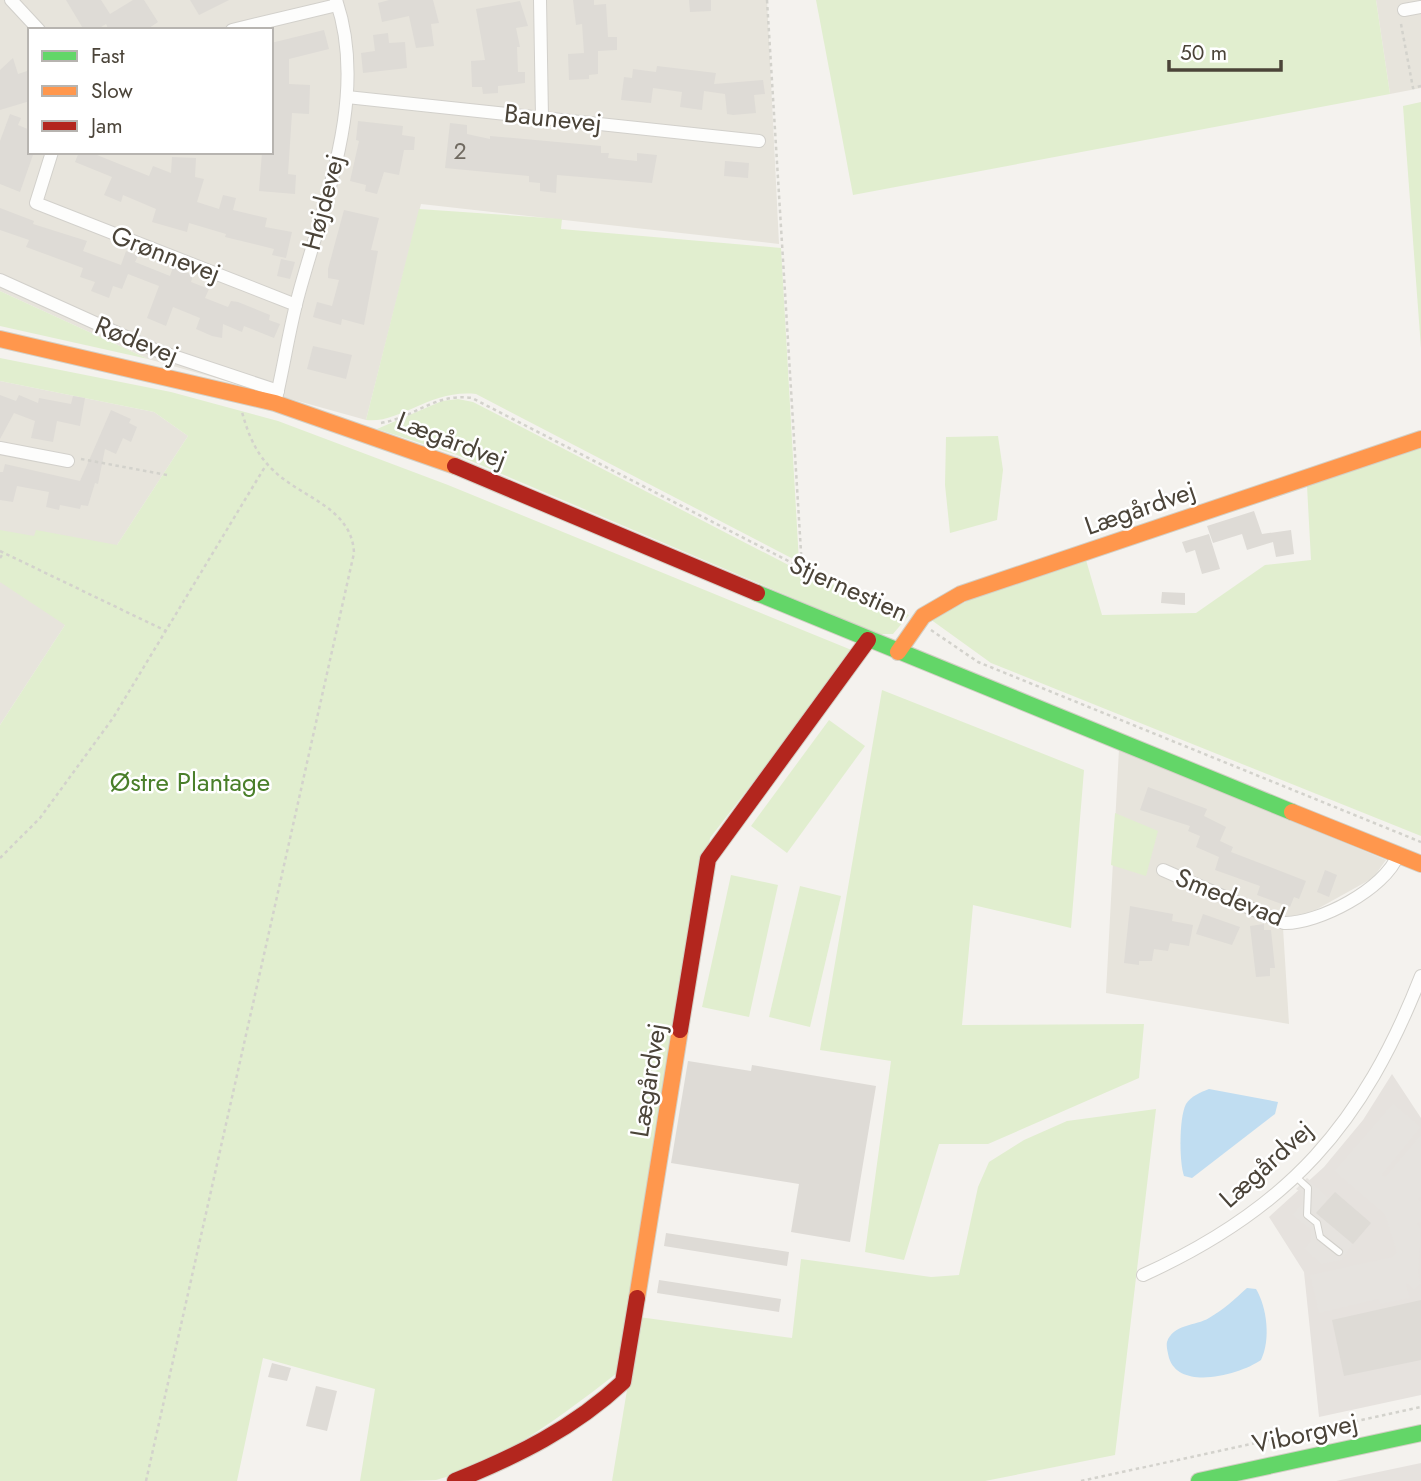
<svg xmlns="http://www.w3.org/2000/svg" width="1421" height="1481" font-family="Jost,sans-serif">
<style>
.residential{fill:#e7e4dc;fill-rule:evenodd}
.industrial{fill:#e6e2de}
.green{fill:#e1eecf}
.parking{fill:#e6e3df}
.water{fill:#c0ddf1}
.building{fill:#dedbd6}
.lines{fill:none;stroke-linecap:round;stroke-linejoin:round}
.lane-casing{stroke:#d2d0cb;stroke-width:8}
.street-casing{stroke:#d2d0cb;stroke-width:14}
.fast-casing{stroke:#d3cfc5;stroke-width:18}
.slow-casing{stroke:#d3cfc5;stroke-width:18}
.jam-casing{stroke:#d3cfc5;stroke-width:18}
.path{stroke:#d3d2cc;stroke-width:2.5;stroke-dasharray:3.5 3.5;stroke-linecap:butt}
.lane{stroke:#fdfdfc;stroke-width:6}
.street{stroke:#fdfdfc;stroke-width:12}
.fast{stroke:#63d668;stroke-width:16}
.slow{stroke:#ff974d;stroke-width:16}
.jam{stroke:#b3261e;stroke-width:16}
.labels{text-anchor:middle;dominant-baseline:central;stroke-width:5;stroke-linejoin:round;paint-order:stroke}
.number-label{font-size:23px;fill:#706a61}
.street-label{font-size:26px;fill:#4b4439;stroke:#fff}
.park-label{font-size:26px;fill:#4a7f2a;stroke:#fff}
</style>
<rect width="100%" height="100%" fill="#f4f2ee"/>
<g class="residential">
<path d="M0 0H767L779 244 421 204 366 420 148 359 0 291ZM30 30H271V152H30Z"/>
<polygon points="1376,0 1421,0 1421,88 1390,94"/>
<polygon points="0,381 154,412 188,436 0,725"/>
<polygon points="1119,749 1386,860 1373,878 1283,928 1289,1024 1106,993"/>
</g>
<g class="industrial">
<polygon points="1392,1074 1421,1118 1421,1395 1319,1417 1304,1272 1269,1217 1324,1167 1363,1120"/>
<polygon points="1421,1463 1421,1481 1336,1481"/>
</g>
<g class="green">
<polygon points="816,0 1376,0 1390,94 853,195"/>
<polygon points="1421,102 1421,348 1403,106"/>
<path d="M419 209 562 219 561 229 781 248 799 562 476 394C429 389 401 424 366 420Z"/>
<polygon points="0,291 148,359 0,326"/>
<path d="M0 358 171 392 278 421 448 485 854 651 710 838 617 1373C564 1414 501 1463 436 1480 414 1481 383 1481 360 1481L375 1389 263 1358 237 1481H0V725L65 625 0 582V530L34 536 36 530 117 545 188 436 154 412 0 381Z"/>
<polygon points="458,399 473,402 800,571 909,615 893,634 878,634 457,455 377,429 442,401"/>
<polygon points="998,436 1003,470 997,520 950,533 945,485 946,437"/>
<polygon points="1421,447 1421,836 991,663 930,619 974,598 1086,560 1102,615 1196,613 1265,565 1311,560 1307,486"/>
<polygon points="882,690 1084,770 1071,928 973,905 962,1025 1144,1024 1139,1078 988,1144 939,1144 904,1260 865,1252 891,1061 820,1050"/>
<polygon points="829,720 865,746 787,853 751,826"/>
<polygon points="1115,813 1158,831 1146,876 1111,865"/>
<polygon points="731,875 778,885 749,1017 702,1007"/>
<polygon points="800,886 841,896 810,1027 769,1017"/>
<polygon points="1156,1109 1115,1455 985,1481 612,1481 639,1317 792,1338 801,1259 931,1277 959,1275 978,1187 989,1162 1024,1140 1067,1121"/>
</g>
<g class="parking">
<polygon points="1393,1103 1421,1127 1382,1175 1385,1177 1421,1134 1421,1196 1418,1199 1421,1202 1421,1222 1417,1223 1421,1229 1418,1273 1421,1284 1414,1290 1406,1283 1410,1298 1380,1304 1378,1299 1319,1313 1310,1275 1393,1257 1397,1253 1385,1215 1334,1171"/>
<polygon points="1307,1178 1329,1198 1317,1213 1353,1244 1342,1260 1321,1264 1304,1249 1311,1240 1311,1230 1292,1215 1302,1203 1301,1192 1296,1189"/>
</g>
<g class="water">
<path d="M1209 1089 1278 1102 1275 1114 1192 1178 1184 1176C1179 1162 1179 1117 1186 1104 1191 1096 1201 1092 1209 1089Z"/>
<path d="M1247 1288 1256 1289C1267 1307 1271 1340 1261 1360 1241 1374 1180 1392 1169 1358 1168 1353 1166 1346 1167 1342 1173 1324 1196 1326 1209 1318 1223 1310 1235 1299 1247 1288Z"/>
</g>
<g class="building">
<polygon points="66,0 101,0 110,14 133,0 144,0 158,22 146,30 109,30 106,24 96,30 84,30"/>
<polygon points="190,0 229,0 199,15"/>
<polygon points="389,0 433,0 439,23 431,24 434,46 416,48 409,16 382,22 378,3"/>
<polygon points="573,0 594,0 594,5 606,4 608,37 617,37 617,50 598,51 598,74 589,75 589,79 569,80 568,54 584,53 582,24 576,25"/>
<polygon points="689,0 711,0 711,11 690,12"/>
<polygon points="520,1 528,26 516,28 520,47 517,47 518,72 525,72 525,83 498,86 498,93 483,94 482,87 472,87 471,61 485,60 476,9"/>
<polygon points="324,30 329,49 289,59 289,84 310,85 309,114 292,113 288,174 296,175 295,194 259,191 262,152 271,152 271,43"/>
<polygon points="388,33 389,43 405,42 407,68 363,73 361,53 375,51 373,35"/>
<polygon points="13,58 18,74 30,70 30,101 0,110 0,70"/>
<polygon points="657,66 716,73 714,84 763,80 765,94 754,95 756,113 733,115 727,114 725,94 704,91 702,110 680,107 682,92 653,88 651,103 621,100 624,77 632,78 633,69 656,72"/>
<polygon points="10,114 21,118 18,125 30,130 30,152 34,152 20,192 0,184 0,141"/>
<polygon points="358,121 403,126 402,135 415,137 414,150 404,150 399,175 384,172 377,194 365,191 366,185 350,181 359,141 356,140"/>
<polygon points="450,123 467,125 467,134 490,139 490,136 601,146 601,153 609,153 608,158 637,161 637,153 657,155 652,183 557,175 556,193 540,191 540,183 529,182 529,176 445,168"/>
<polygon points="79,152 98,152 97,155 149,176 153,166 171,173 172,157 196,158 195,177 204,179 197,202 219,209 223,195 236,198 233,210 267,218 265,227 292,232 286,258 272,255 274,249 225,237 226,234 189,223 187,232 152,222 156,209 123,195 121,202 104,195 112,177 75,162"/>
<polygon points="725,161 749,163 748,178 724,176"/>
<polygon points="0,208 34,221 33,224 87,241 83,251 121,265 126,251 138,256 135,262 170,276 173,267 193,275 191,282 209,289 205,298 228,307 231,301 238,302 270,315 269,320 280,324 274,338 244,326 242,332 223,324 222,338 212,336 196,329 200,318 173,307 166,326 147,318 159,286 128,274 122,289 113,286 109,298 91,291 95,282 80,277 83,268 26,247 29,240 0,230"/>
<polygon points="344,210 379,218 371,250 378,251 364,325 342,319 341,325 313,317 317,302 332,306 339,280 328,278 328,269"/>
<polygon points="281,259 295,262 290,279 277,276"/>
<polygon points="313,346 352,355 346,379 307,369"/>
<polygon points="0,395 16,401 19,395 38,403 39,398 71,404 73,396 85,398 80,426 57,421 53,442 31,438 35,421 14,413 0,439"/>
<polygon points="111,410 131,419 129,423 137,427 131,442 123,438 116,454 105,449 98,484 95,483 88,506 81,505 80,509 60,505 59,510 46,507 49,492 17,486 13,502 0,500 0,472 3,472 5,464 80,481"/>
<polygon points="1254,511 1262,534 1291,530 1294,554 1276,557 1273,542 1247,550 1242,534 1213,543 1207,526"/>
<polygon points="1209,534 1220,569 1202,574 1195,550 1186,553 1182,542"/>
<polygon points="1162,592 1185,593 1185,605 1161,603"/>
<polygon points="1148,787 1207,809 1204,816 1226,827 1220,841 1233,847 1231,852 1306,881 1299,899 1294,897 1290,907 1257,895 1260,886 1215,870 1219,857 1196,847 1200,836 1188,831 1190,826 1140,810"/>
<polygon points="1325,870 1337,875 1329,897 1317,892"/>
<polygon points="1130,906 1173,914 1172,921 1193,925 1189,946 1170,943 1168,951 1154,949 1152,961 1139,961 1139,965 1124,963"/>
<polygon points="1203,914 1240,927 1232,945 1196,934"/>
<polygon points="1264,924 1264,930 1271,930 1275,968 1270,968 1270,976 1256,977 1250,926"/>
<polygon points="688,1061 751,1071 752,1065 876,1086 850,1242 791,1232 799,1184 671,1163"/>
<polygon points="1335,1192 1371,1223 1353,1244 1316,1213"/>
<polygon points="666,1233 789,1252 787,1266 664,1246"/>
<polygon points="659,1280 781,1299 779,1312 657,1293"/>
<polygon points="1421,1300 1421,1360 1344,1376 1332,1320"/>
<polygon points="272,1363 291,1368 287,1381 268,1377"/>
<polygon points="316,1386 337,1391 327,1431 306,1426"/>
</g>
<g class="lines">
<defs>
<polyline id="lane" points="1296,1177 1308,1188 1307,1215 1317,1223 1320,1237 1339,1252"/>
<g id="street">
<polyline points="11,0 39,30"/>
<polyline points="540,0 542,117"/>
<polyline points="1404,10 1421,7"/>
<polyline points="232,30 337,5"/>
<polyline points="347,97 759,141"/>
<polyline points="52,152 36,203 296,305"/>
<polyline points="0,280 155,350 278,391"/>
<path d="M275 403C284 366 289 329 299 293 324 201 369 95 336 0"/>
<polyline points="0,448 68,461"/>
<path d="M1163 870 1284 923C1318 924 1385 889 1398 855"/>
<path d="M1143 1275C1289 1209 1363 1124 1421 976"/>
</g>
<g id="fast">
<polyline points="757,593 1292,812"/>
<polyline points="1199,1481 1421,1433"/>
</g>
<g id="slow">
<polyline points="0,339 275,403 455,466"/>
<polyline points="898,652 923,616 961,594 1421,439"/>
<polyline points="1292,812 1421,864"/>
<polyline points="637,1298 680,1030"/>
</g>
<g id="jam">
<polyline points="455,466 757,593"/>
<polyline points="680,1030 708,859 868,640"/>
<path d="M455 1481C517 1456 574 1428 623 1382L637 1298"/>
</g>
</defs>
<use href="#lane" class="lane-casing"/>
<use href="#street" class="street-casing"/>
<use href="#fast" class="fast-casing"/>
<use href="#slow" class="slow-casing"/>
<use href="#jam" class="jam-casing"/>
<g class="path">
<polyline points="767,0 802,568"/>
<polyline points="1401,24 1413,88 1421,86"/>
<path d="M381 423C416 417 434 393 472 398L802 568 906 611"/>
<polyline points="81,459 167,475"/>
<polyline points="0,551 166,631"/>
<polyline points="0,558 4,552"/>
<polyline points="931,630 978,662 1421,842"/>
<polyline points="0,858 40,818 113,718 266,465"/>
<path d="M146 1481 354 553C352 507 301 498 273 470 256 454 248 434 242 412"/>
<polyline points="1081,1481 1421,1407"/>
</g>
<use href="#lane" class="lane"/>
<use href="#street" class="street"/>
<use href="#fast" class="fast"/>
<use href="#slow" class="slow"/>
<use href="#jam" class="jam"/>
</g>
<g class="labels">
<g class="number-label">
<text x="460" y="151">2</text>
</g>
<g class="street-label">
<text transform="translate(553 118) rotate(6)">Baunevej</text>
<text transform="translate(323 202) rotate(-75)">Højdevej</text>
<text transform="translate(166 254) rotate(21)">Grønnevej</text>
<text transform="translate(137 340) rotate(22)">Rødevej</text>
<text transform="translate(452 440) rotate(21)">Lægårdvej</text>
<text transform="translate(1140 508) rotate(-19)">Lægårdvej</text>
<text transform="translate(849 588) rotate(24)">Stjernestien</text>
<text transform="translate(1230 897) rotate(22)">Smedevad</text>
<text transform="translate(648 1080) rotate(-81)">Lægårdvej</text>
<text transform="translate(1266 1164) rotate(-42)">Lægårdvej</text>
<text transform="translate(1305 1433) rotate(-12)">Viborgvej</text>
</g>
<g class="park-label">
<text x="190" y="782">Østre Plantage</text>
</g>
</g>
<rect x="28" y="28" width="245" height="126" fill="#ffffff" stroke="#b7b4b0" stroke-width="2"/>
<rect x="42" y="51" width="35" height="10" fill="#63d668" stroke="#b7b4b0" stroke-width="2"/>
<text x="91" y="63" font-size="21" fill="#4b4439">Fast</text>
<rect x="42" y="86" width="35" height="10" fill="#ff974d" stroke="#b7b4b0" stroke-width="2"/>
<text x="91" y="98" font-size="21" fill="#4b4439">Slow</text>
<rect x="42" y="121" width="35" height="10" fill="#b3261e" stroke="#b7b4b0" stroke-width="2"/>
<text x="91" y="133" font-size="21" fill="#4b4439">Jam</text>
<path d="M1169 60v10h112v-10" fill="none" stroke="#4b4439" stroke-width="3.5"/>
<text x="1180" y="60" font-size="21" fill="#4b4439" stroke="#ffffff" stroke-width="5" paint-order="stroke">50 m</text>
</svg>
